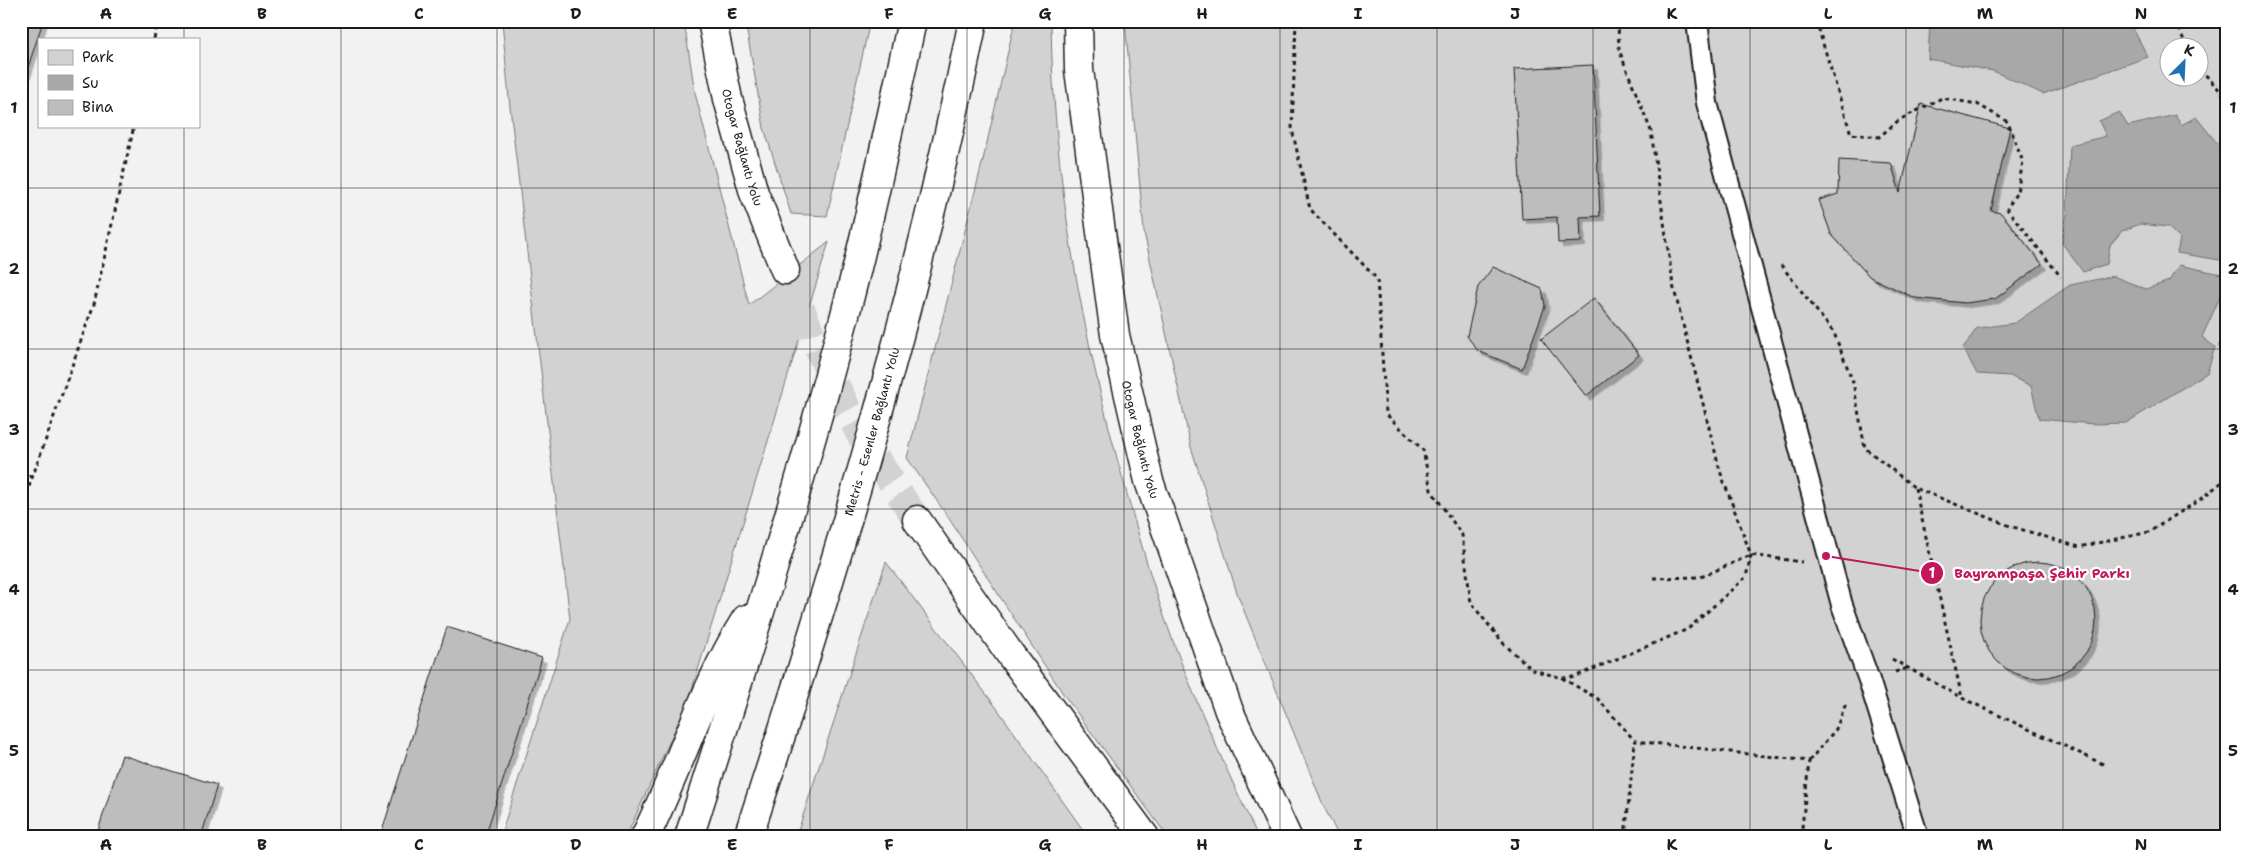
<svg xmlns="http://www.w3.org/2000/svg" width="2247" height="858" font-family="'Shantell Sans',sans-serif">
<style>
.green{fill:#d2d2d2;stroke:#777;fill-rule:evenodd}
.water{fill:#a8a8a8;stroke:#707070}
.building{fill:#bdbdbd;stroke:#1c1c1c;filter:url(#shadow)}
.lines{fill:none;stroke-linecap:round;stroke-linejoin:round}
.highway-tunnel{stroke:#d2d2d2;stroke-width:28;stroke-dasharray:28 14;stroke-linecap:butt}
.lane-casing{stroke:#1c1c1c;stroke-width:24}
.highway-casing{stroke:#1c1c1c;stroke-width:31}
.path{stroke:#1c1c1c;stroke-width:3;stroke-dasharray:4 4;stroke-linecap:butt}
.lane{stroke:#fff;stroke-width:20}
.highway{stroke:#fff;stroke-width:28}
.grid{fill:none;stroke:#1c1c1c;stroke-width:1;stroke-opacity:0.55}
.labels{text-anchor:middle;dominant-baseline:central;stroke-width:4.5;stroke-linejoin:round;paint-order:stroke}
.street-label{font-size:12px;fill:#1c1c1c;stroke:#fff}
.leader{fill:none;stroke:#c2185b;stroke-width:2}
.callout-dot{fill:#c2185b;stroke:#fff;stroke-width:2}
.mark-label{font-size:15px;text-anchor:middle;font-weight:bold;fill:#fff}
.callout-label{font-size:14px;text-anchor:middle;font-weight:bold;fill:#c2185b;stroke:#fff;stroke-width:4.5;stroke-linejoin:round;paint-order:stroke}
.neatline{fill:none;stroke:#1c1c1c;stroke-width:2}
.grid-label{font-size:16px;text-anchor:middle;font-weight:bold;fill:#1c1c1c}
</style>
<defs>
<filter id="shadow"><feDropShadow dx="4.5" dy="4.5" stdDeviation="0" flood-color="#0004"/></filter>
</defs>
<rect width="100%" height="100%" fill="#f2f2f2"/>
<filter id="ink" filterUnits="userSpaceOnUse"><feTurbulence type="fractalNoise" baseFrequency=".02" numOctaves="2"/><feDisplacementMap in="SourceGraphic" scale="10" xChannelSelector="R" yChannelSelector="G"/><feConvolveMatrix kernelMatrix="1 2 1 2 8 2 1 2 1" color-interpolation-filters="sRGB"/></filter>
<g filter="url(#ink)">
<g class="green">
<polygon points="502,21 684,21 695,93 749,305 829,242 689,699 626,837 500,837 570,619 509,98"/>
<polygon points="745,21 870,21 827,216 791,214 764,128"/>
<path d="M1015 21H1051C1053 180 1082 335 1125 487 1140 539 1154 591 1173 641 1198 708 1228 773 1258 837H1168L1064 695 944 511 907 458 983 160Z"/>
<path d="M1125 21H2226V837H1339L1324 807 1238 596 1191 447 1144 232ZM2170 48H2200V78H2170Z"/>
<polygon points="886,562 996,707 1088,837 796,837"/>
</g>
<g class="water">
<polygon points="1930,21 2129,21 2148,57 2043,94 1993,71 1928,59"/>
<polygon points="2119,112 2128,126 2175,115 2181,125 2196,117 2226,154 2226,261 2177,253 2180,239 2168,227 2140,224 2122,231 2110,245 2107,264 2083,272 2062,243 2067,214 2070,145 2106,136 2099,121"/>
<polygon points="2179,265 2226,275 2226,284 2202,337 2215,347 2207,373 2126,423 2093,424 2039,419 2031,386 2010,376 1977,374 1963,348 1977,328 2015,323 2070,285 2113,276 2146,289 2169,281"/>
</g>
<g class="building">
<polygon points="21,21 43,21 21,89"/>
<polygon points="1593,65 1600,216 1580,217 1581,242 1558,243 1557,217 1522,219 1514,69"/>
<polygon points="1921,104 2010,128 1991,211 2001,213 2042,264 1995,299 1965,303 1915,298 1870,277 1831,234 1819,200 1838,194 1839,160 1891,163 1900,193"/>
<polygon points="1493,267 1542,289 1545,306 1522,369 1478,351 1467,336 1478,287"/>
<polygon points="1594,298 1639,355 1586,396 1541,339"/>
<circle cx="2038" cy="620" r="58"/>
<polygon points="447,627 542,658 485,837 380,837"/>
<polygon points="122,755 217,785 201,837 96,837"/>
</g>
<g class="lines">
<polyline class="highway-tunnel" points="785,270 813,338 859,433 917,520"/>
<defs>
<polyline id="lane" points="1697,21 1707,103 1842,605 1869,680 1918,837"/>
<g id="highway">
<path id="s1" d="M712 21 728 99 754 193 785 270"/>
<path id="s2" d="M1078 21 1079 70 1115 335 1149 481 1229 711 1287 837"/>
<polyline points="917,520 1010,654 1145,837"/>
<path d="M645 837C681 765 703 687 746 619"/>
<path d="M689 837C745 661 801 486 847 307 872 213 891 117 912 21"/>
<path id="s3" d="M748 837C836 569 917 298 973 21"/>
</g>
</defs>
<use href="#lane" class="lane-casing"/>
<use href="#highway" class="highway-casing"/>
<g class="path">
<polyline points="1296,21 1292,129 1310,209 1377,279 1386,414 1423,450 1431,490 1462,535 1471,603 1504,644 1533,670 1562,678 1574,677 1688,629 1746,577 1751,555 1720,471 1673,285 1651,131 1619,50 1618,21"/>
<polyline points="1816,21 1851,134 1879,137 1899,120 1942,98 1977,104 2008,122 2023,162 2017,192 2007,209 2061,277"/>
<polyline points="2176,21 2187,48"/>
<polyline points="154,39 158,21"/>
<polyline points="2200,69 2226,97"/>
<polyline points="1781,265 1834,333 1853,382 1865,448 1915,488 2010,526 2079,547 2149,532 2198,501 2226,479"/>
<polyline points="2219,345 2226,348"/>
<polyline points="21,479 33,475"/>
<polyline points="1915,488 1962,698"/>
<polyline points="21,509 94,304 134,126"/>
<polyline points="1653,578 1701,577 1751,555 1802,562"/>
<polyline points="1892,659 1962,698 2105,765"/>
<polyline points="1895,672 1908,668"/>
<polyline points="1562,678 1598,699 1635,741 1809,761 1801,837"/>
<polyline points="1809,761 1836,729 1846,703"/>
<polyline points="1625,837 1635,741"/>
</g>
<use href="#lane" class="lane"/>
<use href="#highway" class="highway"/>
</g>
</g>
<path class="grid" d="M184 21V39M341 21V837M497 21V837M654 21V837M810 21V837M967 21V837M1124 21V837M1280 21V837M1437 21V837M1593 21V837M1750 21V837M1906 21V837M2063 21V837M184 126V837M21 188H2226M21 349H2226M21 509H2226M21 670H2226"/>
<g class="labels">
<g class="street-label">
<text stroke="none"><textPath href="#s1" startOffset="130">Otogar Bağlantı Yolu</textPath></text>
<text stroke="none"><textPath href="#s3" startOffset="424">Metris - Esenler Bağlantı Yolu</textPath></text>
<text stroke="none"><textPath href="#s2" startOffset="424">Otogar Bağlantı Yolu</textPath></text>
</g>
</g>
<path class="leader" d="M1826 556L1932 573"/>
<g class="callout-dot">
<circle cx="1826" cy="556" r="5"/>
<circle cx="1932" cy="573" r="12"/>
</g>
<g class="mark-label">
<text x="1932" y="578">1</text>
</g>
<g class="callout-label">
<text x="2042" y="578">Bayrampaşa Şehir Parkı</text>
</g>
<rect width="2247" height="858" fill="none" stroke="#fff" stroke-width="55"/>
<rect x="38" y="38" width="162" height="90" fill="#ffffff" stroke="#a4a4a4"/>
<rect x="48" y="50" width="25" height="15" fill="#d2d2d2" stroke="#a4a4a4"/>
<text x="82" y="62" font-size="15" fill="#1c1c1c">Park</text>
<rect x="48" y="75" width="25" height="15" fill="#a8a8a8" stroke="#a4a4a4"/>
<text x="82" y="88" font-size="15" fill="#1c1c1c">Su</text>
<rect x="48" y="100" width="25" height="15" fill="#bdbdbd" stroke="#a4a4a4"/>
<text x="82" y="112" font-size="15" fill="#1c1c1c">Bina</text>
<g transform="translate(2184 62) rotate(24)"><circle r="24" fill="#ffffff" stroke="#a4a4a4"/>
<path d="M0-4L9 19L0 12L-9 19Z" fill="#1f6fb2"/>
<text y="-8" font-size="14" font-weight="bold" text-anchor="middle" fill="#1c1c1c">K</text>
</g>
<rect x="28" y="28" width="2192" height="802" class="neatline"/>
<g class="grid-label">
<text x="106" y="19">A</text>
<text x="262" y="19">B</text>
<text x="419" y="19">C</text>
<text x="576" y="19">D</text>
<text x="732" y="19">E</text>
<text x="889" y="19">F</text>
<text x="1045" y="19">G</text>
<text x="1202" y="19">H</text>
<text x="1358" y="19">I</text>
<text x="1515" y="19">J</text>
<text x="1672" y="19">K</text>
<text x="1828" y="19">L</text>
<text x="1985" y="19">M</text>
<text x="2141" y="19">N</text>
<text x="14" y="113">1</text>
<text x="2233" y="113">1</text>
<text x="14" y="274">2</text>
<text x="2233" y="274">2</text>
<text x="14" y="435">3</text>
<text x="2233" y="435">3</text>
<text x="14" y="595">4</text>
<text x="2233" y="595">4</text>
<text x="14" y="756">5</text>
<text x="2233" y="756">5</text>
<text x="106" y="850">A</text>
<text x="262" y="850">B</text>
<text x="419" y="850">C</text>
<text x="576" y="850">D</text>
<text x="732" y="850">E</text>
<text x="889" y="850">F</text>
<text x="1045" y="850">G</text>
<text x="1202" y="850">H</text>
<text x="1358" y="850">I</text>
<text x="1515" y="850">J</text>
<text x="1672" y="850">K</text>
<text x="1828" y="850">L</text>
<text x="1985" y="850">M</text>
<text x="2141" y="850">N</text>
</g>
</svg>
